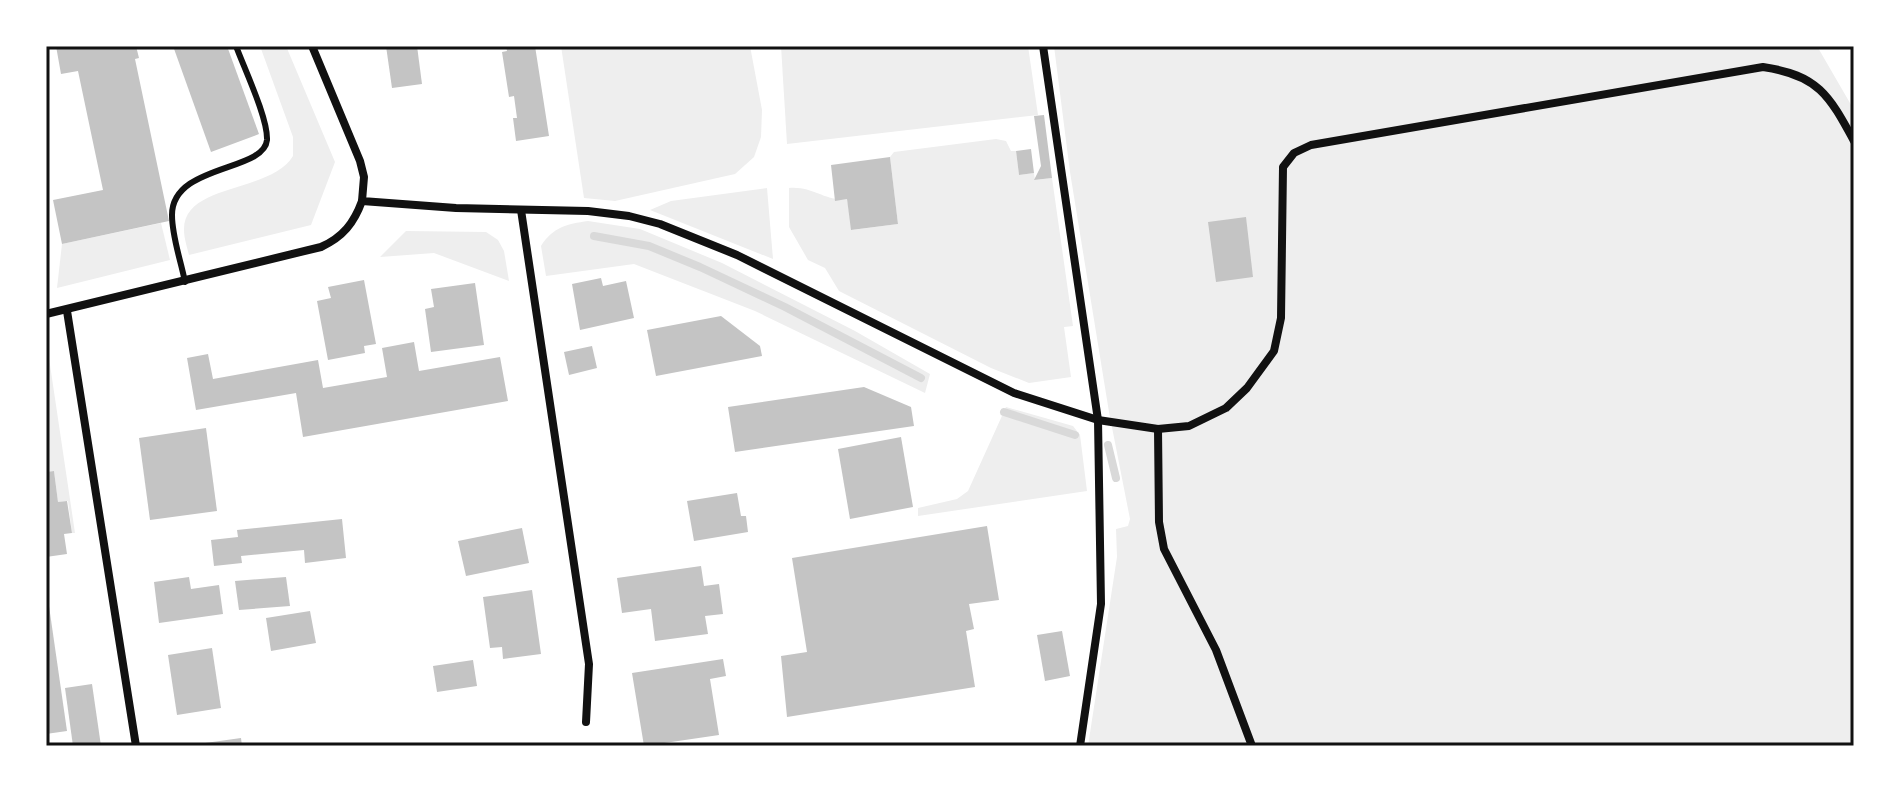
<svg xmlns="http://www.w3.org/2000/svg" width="1900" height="792" font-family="'Crimson Pro',serif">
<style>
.green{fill:#eee}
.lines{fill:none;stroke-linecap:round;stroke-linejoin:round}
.stream{stroke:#d9d9d9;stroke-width:8}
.building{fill:#c4c4c4}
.service{stroke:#111;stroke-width:6}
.minor{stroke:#111;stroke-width:8}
.neatline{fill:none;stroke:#111;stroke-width:3}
</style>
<rect width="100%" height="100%" fill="#fff"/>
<g class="green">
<path d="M260 46H286L335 162 311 225 189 255C187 247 184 238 184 230 183 183 271 193 293 156V137Z"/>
<polygon points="561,46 750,46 762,110 761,137 754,157 735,174 615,201 584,198"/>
<polygon points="781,46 1028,46 1038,115 787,144"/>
<polygon points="1054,46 1817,46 1854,110 1854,746 1088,746 1117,557 1116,529 1128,526 1130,519 1109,412 1070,172"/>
<path d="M996 139 1006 141 1011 151H1016L1019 175 1034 173 1035 180 1052 178 1073 326 1064 327 1071 377 1029 383 991 368 839 291 825 268 808 260 789 227V188C814 186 825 202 847 199L852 230 898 224 890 157 894 152Z"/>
<polygon points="767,188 773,259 650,210 671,201"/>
<path d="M588 221 640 229 722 263 855 331 930 374 925 393 755 311 634 264 546 276 541 246C553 227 567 224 588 221Z"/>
<polygon points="161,223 170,260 57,288 62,244"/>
<polygon points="406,231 486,232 498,240 504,251 509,281 434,253 380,257"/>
<polygon points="46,338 75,533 72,533 68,501 58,502 54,471 46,472"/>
<polygon points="1006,407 1073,426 1080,435 1087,491 918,516 918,508 957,499 968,491"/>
</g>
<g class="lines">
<g class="stream">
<polyline points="594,236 649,246 700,267 785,307 921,378"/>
<polyline points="1004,412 1075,435"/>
<polyline points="1108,445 1116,478"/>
</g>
</g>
<g class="building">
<polygon points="56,46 136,46 139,58 135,59 169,221 62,244 53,200 103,190 78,71 61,74"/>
<polygon points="173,46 227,46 259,134 211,152"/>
<polygon points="386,46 417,46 422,84 392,88"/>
<polygon points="506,46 535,46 549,136 516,141 513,118 517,118 514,96 509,97 502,52 507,51"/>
<polygon points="1044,115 1052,178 1034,180 1041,166 1034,116"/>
<polygon points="1031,149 1034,173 1019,175 1016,151"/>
<polygon points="890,157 898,224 851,230 847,199 835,201 831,165"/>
<polygon points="1246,217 1253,277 1216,282 1208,222"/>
<polygon points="601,278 603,286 626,281 634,318 580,330 572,284"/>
<polygon points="364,280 376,344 364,346 365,353 328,360 317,301 331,298 328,287"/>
<polygon points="475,283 484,345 431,352 425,309 434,307 431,289"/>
<polygon points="721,316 760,346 762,356 656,376 647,330"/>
<polygon points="414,342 419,371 500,357 508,401 303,437 296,393 196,410 187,358 208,354 213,379 318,360 323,388 387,377 382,348"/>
<polygon points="592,346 597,368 569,375 564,352"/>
<polygon points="864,387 911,407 914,426 735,452 728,407"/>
<polygon points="206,428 217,511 150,520 139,438"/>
<polygon points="901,437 913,507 850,519 838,449"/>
<polygon points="54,471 58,502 67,501 72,533 64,534 67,554 46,557 46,472"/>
<polygon points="737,493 741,516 746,516 748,532 694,541 687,501"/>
<polygon points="342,519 346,558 305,563 304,550 241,556 242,563 214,566 211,540 238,537 237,530"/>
<polygon points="987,526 999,600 969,604 974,629 966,631 975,687 787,717 781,656 807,652 792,558"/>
<polygon points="522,528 529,563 466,576 458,541"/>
<polygon points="701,566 704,586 719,584 723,614 705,616 708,634 655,641 651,609 622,613 617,578"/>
<polygon points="189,577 191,589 219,585 223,614 159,623 154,582"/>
<polygon points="286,577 290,606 239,610 235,581"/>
<polygon points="532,590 541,654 503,659 502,647 490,648 483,597"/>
<polygon points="49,606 67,731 46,734 46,607"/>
<polygon points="310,611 316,643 271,651 266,618"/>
<polygon points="1062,631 1070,676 1045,681 1037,635"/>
<polygon points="212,648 221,708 177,715 168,655"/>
<polygon points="723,659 726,676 710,679 719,735 644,746 632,673"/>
<polygon points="473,660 477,686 437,692 433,666"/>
<polygon points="92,684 101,746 73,746 65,688"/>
<polygon points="241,738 242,746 199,746 198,744"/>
</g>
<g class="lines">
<path class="service" d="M185 282C181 261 172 237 172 215 172 164 264 172 267 140 268 118 244 68 236 46"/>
<g class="minor">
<path d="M312 46 360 161 364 177 362 201 456 208 588 211 629 216 660 224 737 255 1014 393 1098 420 1158 429 1189 426 1226 408 1247 388 1274 351 1281 318 1283 167 1294 153 1311 145 1763 67C1818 75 1829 95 1854 141"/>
<polyline points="1043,46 1098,420 1101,604 1080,746"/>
<polyline points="521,210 589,664 586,722"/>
<polyline points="67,311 136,746"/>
<path d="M46 314 321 247C343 237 354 223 362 201"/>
<polyline points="1158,429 1159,522 1164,549 1216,650 1252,746"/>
</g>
</g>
<rect width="1900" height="792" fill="none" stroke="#ffffff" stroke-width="96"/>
<rect x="48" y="48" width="1804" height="696" class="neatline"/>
</svg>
